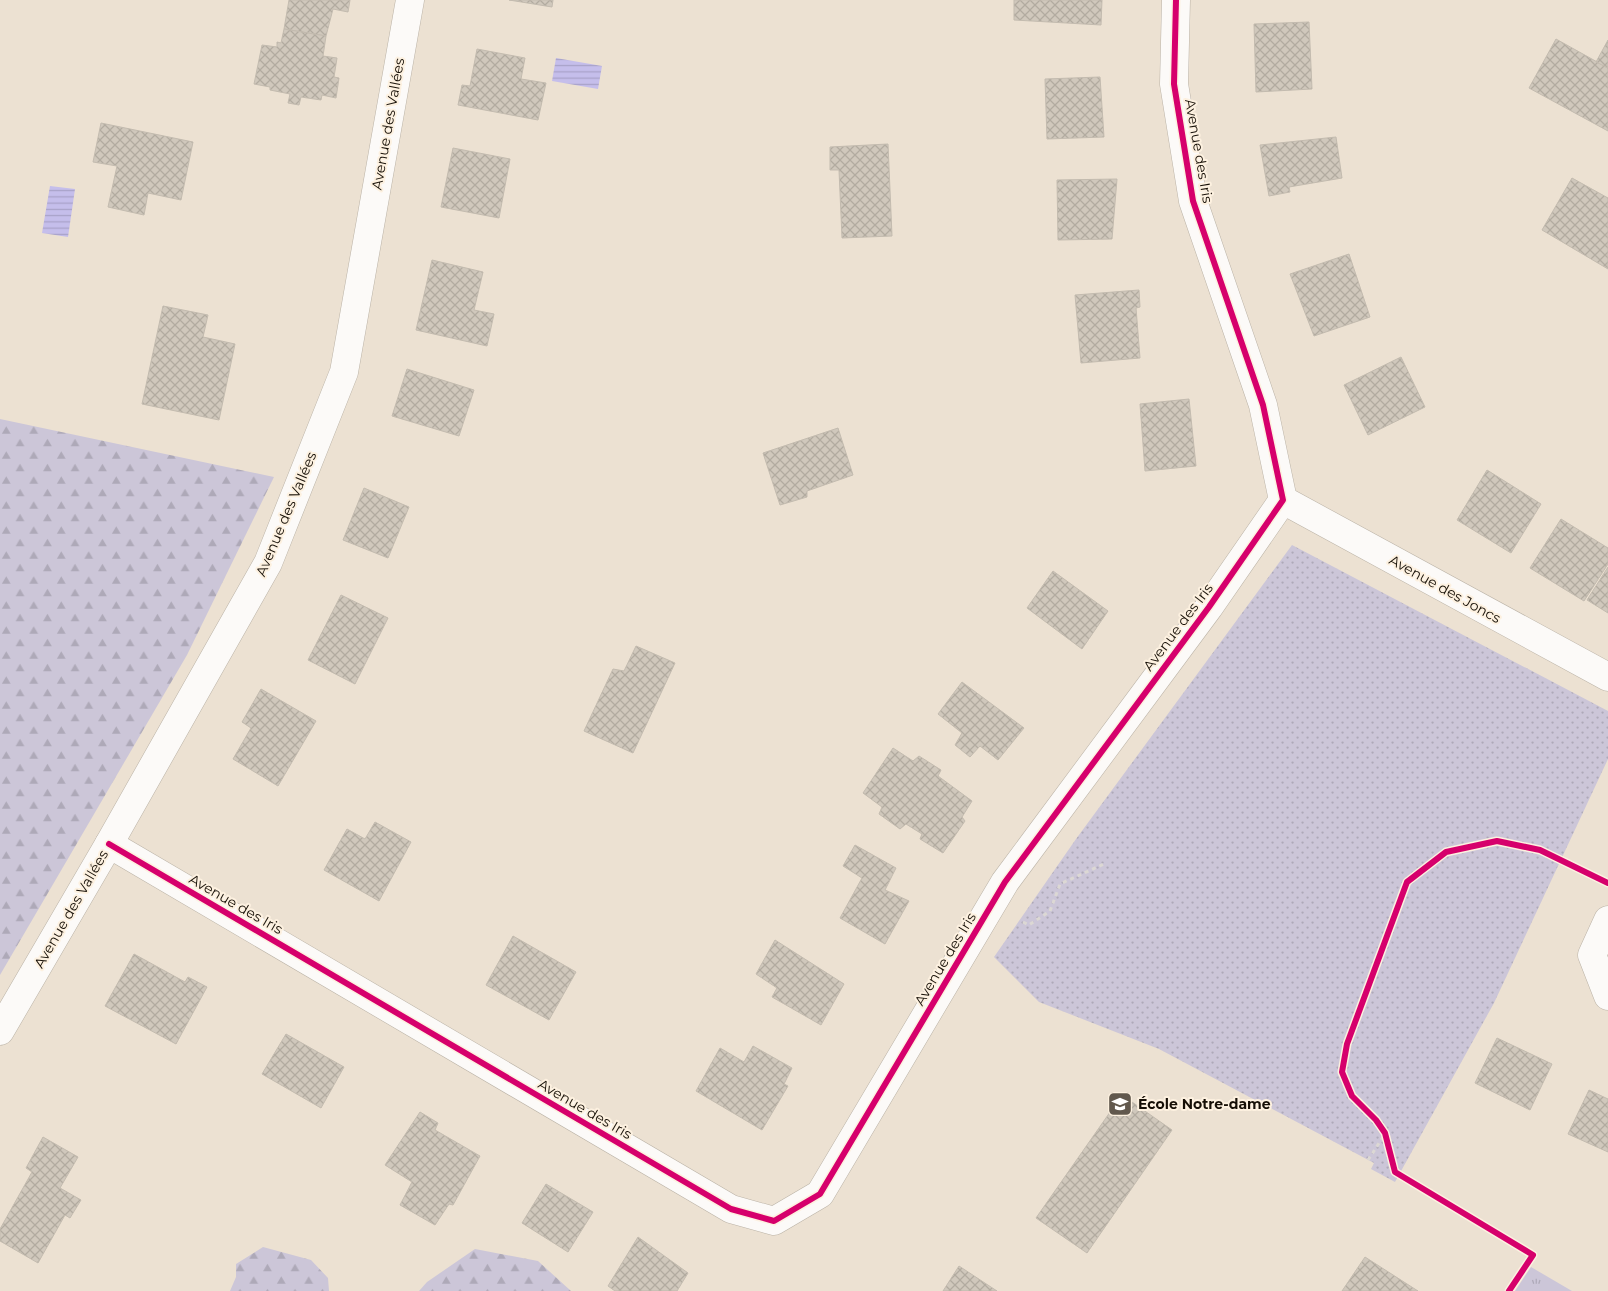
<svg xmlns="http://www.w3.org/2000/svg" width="1608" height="1291" font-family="Montserrat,sans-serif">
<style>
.grass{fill:url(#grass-dots)}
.forest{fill:url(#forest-firs)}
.park{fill:url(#park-tufts)}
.water{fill:url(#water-rules)}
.building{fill:url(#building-cross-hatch);stroke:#c3bbaf}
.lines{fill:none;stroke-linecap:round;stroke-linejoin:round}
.minor-casing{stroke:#bab2a6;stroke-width:29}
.path{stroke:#dcd8d4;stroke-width:3;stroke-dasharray:4 4;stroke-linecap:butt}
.minor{stroke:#fcfaf8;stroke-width:28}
.cycleway-casing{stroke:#fdf1e0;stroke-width:9}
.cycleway{stroke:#d6006c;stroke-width:6}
.labels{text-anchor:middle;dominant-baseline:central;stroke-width:4;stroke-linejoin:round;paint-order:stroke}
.street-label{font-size:14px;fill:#160f06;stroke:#fdf1e0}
.poi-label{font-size:14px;font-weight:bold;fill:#160f06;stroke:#fdf1e0;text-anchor:start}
</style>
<defs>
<pattern id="grass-dots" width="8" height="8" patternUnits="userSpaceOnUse" patternTransform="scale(1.25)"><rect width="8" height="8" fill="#ccc6d8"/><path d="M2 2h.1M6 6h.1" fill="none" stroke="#aea9b8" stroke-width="1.8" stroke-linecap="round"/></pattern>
<pattern id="forest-firs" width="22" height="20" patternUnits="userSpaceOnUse" patternTransform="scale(1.25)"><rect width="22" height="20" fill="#ccc6d8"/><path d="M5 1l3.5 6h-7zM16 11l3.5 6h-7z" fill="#aea9b8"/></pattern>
<pattern id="park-tufts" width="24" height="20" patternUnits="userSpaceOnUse" patternTransform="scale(1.25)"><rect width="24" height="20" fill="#ccc6d8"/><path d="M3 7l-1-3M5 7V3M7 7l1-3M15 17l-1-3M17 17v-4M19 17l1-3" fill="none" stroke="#aea9b8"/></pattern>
<pattern id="water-rules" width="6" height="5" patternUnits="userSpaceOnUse" patternTransform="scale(1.25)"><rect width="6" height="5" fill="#c5beeb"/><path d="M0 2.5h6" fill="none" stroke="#a8a2c8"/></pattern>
<pattern id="building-cross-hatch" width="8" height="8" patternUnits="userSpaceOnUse" patternTransform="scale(1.25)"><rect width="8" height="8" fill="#d0c8bc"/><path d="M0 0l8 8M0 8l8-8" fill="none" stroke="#b2aba0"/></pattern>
</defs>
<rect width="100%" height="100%" fill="#ece1d2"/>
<polygon class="grass" points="1292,545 1608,711 1608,759 1494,1003 1395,1182 1371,1169 1374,1163 1159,1049 1039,1002 994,957 1076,839"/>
<g class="forest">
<polygon points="0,419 274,477 187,655 0,975"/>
<polygon points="263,1247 311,1260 328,1278 329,1291 230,1291 236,1277 236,1264"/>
<polygon points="475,1249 538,1261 571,1291 419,1291 427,1282"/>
</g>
<polygon class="park" points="1531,1267 1572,1291 1515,1291"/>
<g class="water">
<polygon points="556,58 602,66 598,89 552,81"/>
<polygon points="50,186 75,189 68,237 42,233"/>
</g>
<g class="building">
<polygon points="289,0 350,0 348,12 333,9 326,36 284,29"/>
<polygon points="509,0 553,0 552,7"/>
<polygon points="1014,0 1102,0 1101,25 1014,20"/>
<polygon points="1309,22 1312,89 1256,92 1254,24"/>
<polygon points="284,29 326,36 323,56 337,58 334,77 339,78 336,98 322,95 321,100 301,97 299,105 288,103 290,94 270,90 270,87 254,84 262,45 277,47 277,42 281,43"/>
<polygon points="1556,39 1608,68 1608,131 1529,88"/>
<polygon points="1608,40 1608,68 1596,62"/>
<polygon points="477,49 525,58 521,79 546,83 538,120 458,105 462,85 470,86"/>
<polygon points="1100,77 1104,137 1047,139 1045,79"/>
<polygon points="101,123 193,142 181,200 148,193 144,215 108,207 117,166 93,162"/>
<polygon points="1336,137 1342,178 1289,187 1290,192 1269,196 1260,145"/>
<polygon points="888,144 892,236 842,238 839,170 830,170 830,147"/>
<polygon points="453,148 510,159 499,218 441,207"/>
<polygon points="1572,178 1608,198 1608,269 1542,230"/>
<polygon points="1117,179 1112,239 1058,240 1057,180"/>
<polygon points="1349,254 1370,317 1314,336 1290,274"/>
<polygon points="432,260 483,272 474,310 494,314 487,346 416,330"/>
<polygon points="1139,290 1140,307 1136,308 1140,358 1081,363 1075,295"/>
<polygon points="163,306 208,315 203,337 235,344 219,420 142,404"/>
<polygon points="1401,357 1425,407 1368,435 1344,385"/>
<polygon points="407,369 474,390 459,436 392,416"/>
<polygon points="1189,399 1196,466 1145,471 1140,404"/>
<polygon points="838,428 853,475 807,491 807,497 780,505 763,453"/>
<polygon points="1487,470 1541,504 1511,553 1457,520"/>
<polygon points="364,488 409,507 388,558 343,540"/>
<polygon points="1561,519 1608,548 1608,564 1584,601 1530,568"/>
<polygon points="1608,567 1608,613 1587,600"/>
<polygon points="1053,571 1108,611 1082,649 1027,608"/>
<polygon points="341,595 388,618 355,684 308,660"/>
<polygon points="636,646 675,663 633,753 584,731 613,669 624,671"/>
<polygon points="962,682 1024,728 998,760 980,746 970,757 955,745 962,733 938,714"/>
<polygon points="261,689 316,721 278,786 233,759 251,728 242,722"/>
<polygon points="893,748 913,761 919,756 941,770 938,776 972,801 962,817 965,821 943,853 920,839 922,834 906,824 900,829 879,814 882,807 863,793"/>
<polygon points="375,822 411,842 379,901 324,870 347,829 365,839"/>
<polygon points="855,845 896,868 885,890 909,901 885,944 840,918 862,878 843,866"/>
<polygon points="513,936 576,972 549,1020 486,985"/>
<polygon points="775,940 844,984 821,1025 772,997 777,988 756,974"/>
<polygon points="134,954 185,982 188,977 207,987 176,1044 105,1006"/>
<polygon points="286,1034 344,1067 321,1108 262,1074"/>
<polygon points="1497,1038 1552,1064 1530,1110 1475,1083"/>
<polygon points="753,1046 792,1068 784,1084 788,1086 762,1130 696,1091 720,1048 744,1062"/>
<polygon points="1589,1090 1608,1099 1608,1152 1568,1134"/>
<polygon points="1122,1095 1172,1130 1087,1253 1036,1218"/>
<polygon points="420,1112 438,1123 435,1130 480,1156 453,1205 449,1204 435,1225 400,1205 412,1182 385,1165"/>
<polygon points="43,1137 78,1157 60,1188 81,1200 70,1218 65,1215 38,1263 0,1241 0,1229 32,1172 26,1168"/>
<polygon points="546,1184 593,1212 568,1252 522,1223"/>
<polygon points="638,1237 688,1273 677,1291 615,1291 608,1286"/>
<polygon points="1365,1257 1418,1291 1342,1291"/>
<polygon points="959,1266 997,1291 943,1291"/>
</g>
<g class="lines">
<defs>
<g id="minor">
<polyline points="1283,500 1608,677"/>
<polyline points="109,844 731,1209 774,1221 820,1194 1005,882 1209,607 1283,500 1263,405 1193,201 1174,84 1176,0"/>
<polyline points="1608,920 1592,955 1608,996"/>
<polyline points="0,1031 109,844 268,563 344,372 410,0"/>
</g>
</defs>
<use href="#minor" class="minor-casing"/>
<g class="path">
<polyline points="1023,922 1029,925 1050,911 1060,884 1106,863"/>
<polyline points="1368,1160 1385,1134"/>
<polyline points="1509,1291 1533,1255 1395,1172 1385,1133 1376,1120 1352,1096 1342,1072 1347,1044 1407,882 1446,852 1497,841 1540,850 1608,883"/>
</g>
<use href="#minor" class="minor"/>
<defs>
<g id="cycleway">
<polyline points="109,844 731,1209 774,1221 820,1194 1005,882 1209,607 1283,500 1263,405 1193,201 1174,84 1176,0"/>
<polyline points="1509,1291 1533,1255 1395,1172 1385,1133 1376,1120 1352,1096 1342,1072 1347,1044 1407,882 1446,852 1497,841 1540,850 1608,883"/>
</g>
</defs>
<use href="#cycleway" class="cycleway-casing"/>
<use href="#cycleway" class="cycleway"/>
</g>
<defs>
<symbol id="school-square" viewBox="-11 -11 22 22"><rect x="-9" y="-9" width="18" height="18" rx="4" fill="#61584d" stroke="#fdf1e0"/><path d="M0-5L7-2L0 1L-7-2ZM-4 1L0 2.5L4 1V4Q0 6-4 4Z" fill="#fff"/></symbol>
</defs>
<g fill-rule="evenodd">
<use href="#school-square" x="1106" y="1090" width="28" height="28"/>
</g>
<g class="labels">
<g class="street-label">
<text transform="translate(388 124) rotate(-80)">Avenue des Vallées</text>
<text transform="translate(1199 151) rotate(80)">Avenue des Iris</text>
<text transform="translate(286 514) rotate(-67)">Avenue des Vallées</text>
<text transform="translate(1445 589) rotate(29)">Avenue des Joncs</text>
<text transform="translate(1178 627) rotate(-53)">Avenue des Iris</text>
<text transform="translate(236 904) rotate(30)">Avenue des Iris</text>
<text transform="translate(71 909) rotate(-60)">Avenue des Vallées</text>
<text transform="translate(945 959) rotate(-59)">Avenue des Iris</text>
<text transform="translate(585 1109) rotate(30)">Avenue des Iris</text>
</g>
<g class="poi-label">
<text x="1138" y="1104">École Notre-dame</text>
</g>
</g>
</svg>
